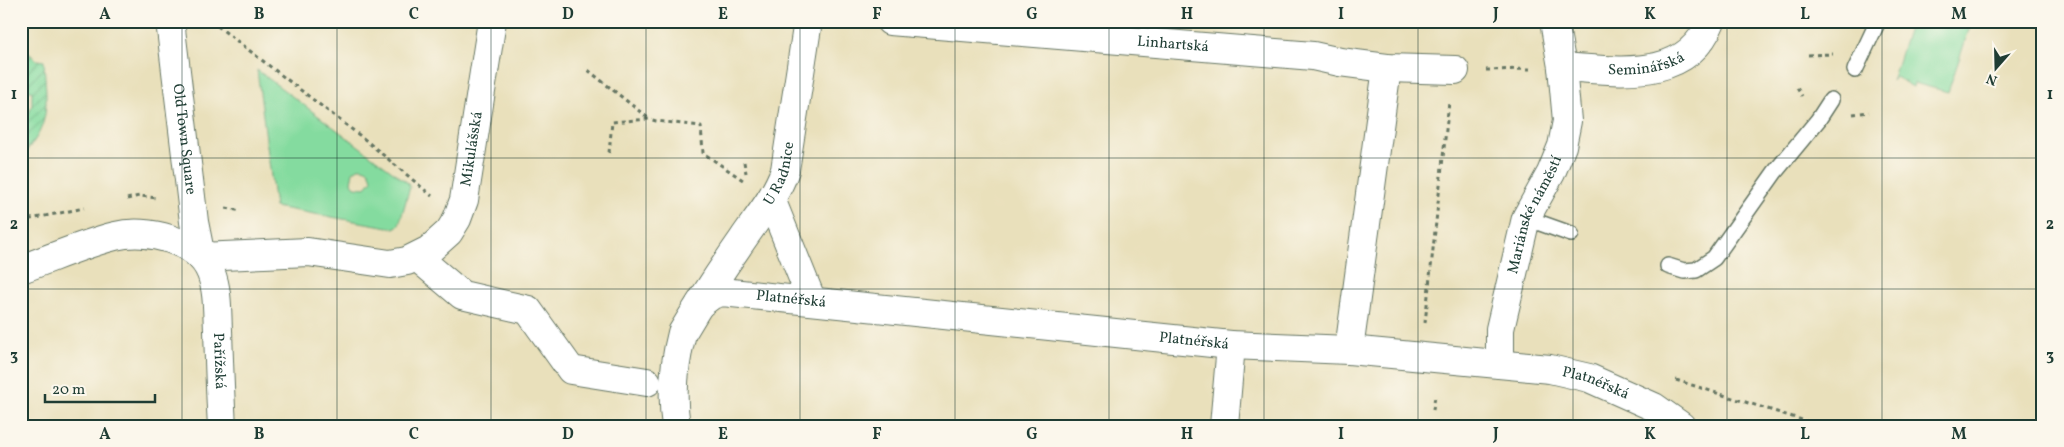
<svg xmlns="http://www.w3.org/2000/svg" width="2064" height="447" font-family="Vollkorn,serif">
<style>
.grass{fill:#84db9f;stroke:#528c6a;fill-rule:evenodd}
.garden{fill:url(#garden-furrows);stroke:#528c6a}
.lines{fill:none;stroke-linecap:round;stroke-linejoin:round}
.lane-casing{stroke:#667663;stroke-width:18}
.street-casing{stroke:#667663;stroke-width:30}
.path{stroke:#667663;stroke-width:3;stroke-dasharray:4 4;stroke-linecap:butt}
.lane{stroke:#fff;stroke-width:15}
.street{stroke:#fff;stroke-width:28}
.grid{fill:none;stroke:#1f3d34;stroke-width:1;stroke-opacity:0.55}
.labels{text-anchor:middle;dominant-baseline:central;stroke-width:4.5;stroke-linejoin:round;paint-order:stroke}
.street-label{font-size:15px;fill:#1f3d34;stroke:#fbf7ec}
.neatline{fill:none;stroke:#1f3d34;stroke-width:2}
.grid-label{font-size:16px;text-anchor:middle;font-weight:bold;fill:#1f3d34}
</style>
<defs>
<pattern id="garden-furrows" width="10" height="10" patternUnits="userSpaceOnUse" patternTransform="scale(1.25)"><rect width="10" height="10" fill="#84db9f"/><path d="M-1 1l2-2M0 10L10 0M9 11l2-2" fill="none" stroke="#6bb382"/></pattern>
</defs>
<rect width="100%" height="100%" fill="#fbf7ec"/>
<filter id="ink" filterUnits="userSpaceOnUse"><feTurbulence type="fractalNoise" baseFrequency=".02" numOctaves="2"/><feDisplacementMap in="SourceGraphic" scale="10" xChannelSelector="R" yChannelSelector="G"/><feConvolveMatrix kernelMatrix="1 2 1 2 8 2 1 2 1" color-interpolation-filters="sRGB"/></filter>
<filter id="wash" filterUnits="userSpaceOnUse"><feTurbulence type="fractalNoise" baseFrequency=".0096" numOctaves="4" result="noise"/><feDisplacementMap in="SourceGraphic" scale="20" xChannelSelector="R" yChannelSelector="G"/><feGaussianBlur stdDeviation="1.12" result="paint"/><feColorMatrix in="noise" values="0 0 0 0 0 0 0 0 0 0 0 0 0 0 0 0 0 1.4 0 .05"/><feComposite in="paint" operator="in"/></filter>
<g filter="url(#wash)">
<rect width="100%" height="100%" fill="#e9e0bb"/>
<g class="grass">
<polygon points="1911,21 1972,21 1948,92 1914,83 1913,87 1895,77 1892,81"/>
<path d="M257 70 408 183 410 187 399 225 394 228 275 207ZM358 168C367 167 371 172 372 180L365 188 355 187 351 182 353 172Z"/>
</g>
<path class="garden" d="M21 47 37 60 44 61C46 103 53 124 21 157V130L27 119 32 105V91H28V80L21 75Z"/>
</g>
<g filter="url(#ink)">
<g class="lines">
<defs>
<g id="lane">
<polyline points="1855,70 1878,21"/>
<polyline points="1526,218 1571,234"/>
<polyline points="1668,266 1684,271 1696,270 1714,258 1775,172 1818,120 1831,100"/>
</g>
<g id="street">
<path id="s1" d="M170 21 194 222 201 257"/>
<path id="s2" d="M890 21 1313 56 1340 62 1387 68 1455 70"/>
<path id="s3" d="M1562 67C1616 70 1686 84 1711 21"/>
<polyline points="771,199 812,301"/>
<path id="s4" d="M201 257 308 252 390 264 407 261 429 250 449 232 457 219 464 200 492 21"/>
<polyline points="417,257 462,295 528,310 571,370 647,382"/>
<path id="s5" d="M21 269C52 258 83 244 115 236 147 228 198 240 211 273 218 291 217 312 218 330 219 362 220 394 222 426"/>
<path id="s6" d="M700 304 712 295 722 292 1231 345 1349 350 1550 369 1589 378 1654 407 1681 426"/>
<polyline points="1349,350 1387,68"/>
<path id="s7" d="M1500 364V329L1526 218 1551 173 1562 146 1567 121 1562 67 1554 21"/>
<path id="s8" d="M676 426C671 394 674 364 682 333 701 301 722 269 743 239 758 217 776 196 785 170L808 21"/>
<polyline points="1224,426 1231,345"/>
</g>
</defs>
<use href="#lane" class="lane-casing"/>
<use href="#street" class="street-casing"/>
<g class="path">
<polyline points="211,21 363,138 432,196"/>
<polyline points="1808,55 1833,54"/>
<polyline points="588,70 648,118"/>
<polyline points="1486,70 1530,69"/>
<polyline points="1797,88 1802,96"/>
<polyline points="1853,114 1869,112"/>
<polyline points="609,153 612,122 649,119 656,121 701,126 703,153 743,180"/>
<polyline points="744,162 746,173"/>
<polyline points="127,199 139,196 158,198"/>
<polyline points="226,208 241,211"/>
<polyline points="21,221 84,208"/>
<polyline points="1425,323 1449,102"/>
<polyline points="1676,380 1821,426"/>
<polyline points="1433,410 1435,396"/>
</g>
<use href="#lane" class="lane"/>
<use href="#street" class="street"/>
</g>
</g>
<path class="grid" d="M182 21V426M337 21V426M491 21V426M646 21V426M800 21V426M955 21V426M1109 21V426M1264 21V426M1418 21V426M1573 21V426M1727 21V426M1882 21V426M21 158H2043M21 289H2043"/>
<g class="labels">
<g class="street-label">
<text stroke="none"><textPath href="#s2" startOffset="284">Linhartská</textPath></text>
<text stroke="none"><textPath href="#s3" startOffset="85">Seminářská</textPath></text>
<text stroke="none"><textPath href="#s1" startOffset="119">Old Town Square</textPath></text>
<text stroke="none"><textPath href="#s4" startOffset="346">Mikulášská</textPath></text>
<text stroke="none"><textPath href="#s8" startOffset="282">U Radnice</textPath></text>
<text stroke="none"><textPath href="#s7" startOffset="155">Mariánské náměstí</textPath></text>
<text stroke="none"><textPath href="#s6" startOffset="95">Platnéřská</textPath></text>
<text stroke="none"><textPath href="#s6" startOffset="500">Platnéřská</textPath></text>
<text stroke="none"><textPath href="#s5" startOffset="299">Pařížská</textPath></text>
<text stroke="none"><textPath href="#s6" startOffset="905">Platnéřská</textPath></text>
</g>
</g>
<rect width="2064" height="447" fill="none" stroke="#fbf7ec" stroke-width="55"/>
<g transform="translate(1996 68) rotate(200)" stroke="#fbf7ec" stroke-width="4" paint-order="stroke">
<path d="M0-4L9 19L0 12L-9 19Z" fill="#1f3d34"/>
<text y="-8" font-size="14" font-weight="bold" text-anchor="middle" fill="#1f3d34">N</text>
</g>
<path d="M45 394v8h110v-8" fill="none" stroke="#1f3d34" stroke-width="2.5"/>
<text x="52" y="394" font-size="15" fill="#1f3d34" stroke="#fbf7ec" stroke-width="4" paint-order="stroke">20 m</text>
<rect x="28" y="28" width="2008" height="392" class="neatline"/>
<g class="grid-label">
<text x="105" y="19">A</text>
<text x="259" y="19">B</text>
<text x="414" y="19">C</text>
<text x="568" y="19">D</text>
<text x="723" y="19">E</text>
<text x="877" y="19">F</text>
<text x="1032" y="19">G</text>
<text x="1187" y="19">H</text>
<text x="1341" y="19">I</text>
<text x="1496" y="19">J</text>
<text x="1650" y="19">K</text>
<text x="1805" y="19">L</text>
<text x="1959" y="19">M</text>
<text x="14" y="99">1</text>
<text x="2050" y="99">1</text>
<text x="14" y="229">2</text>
<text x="2050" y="229">2</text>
<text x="14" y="360">3</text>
<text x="2050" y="360">3</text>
<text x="105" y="439">A</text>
<text x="259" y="439">B</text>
<text x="414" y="439">C</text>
<text x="568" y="439">D</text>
<text x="723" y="439">E</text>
<text x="877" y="439">F</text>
<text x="1032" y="439">G</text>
<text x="1187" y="439">H</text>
<text x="1341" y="439">I</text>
<text x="1496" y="439">J</text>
<text x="1650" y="439">K</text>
<text x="1805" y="439">L</text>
<text x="1959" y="439">M</text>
</g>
</svg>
